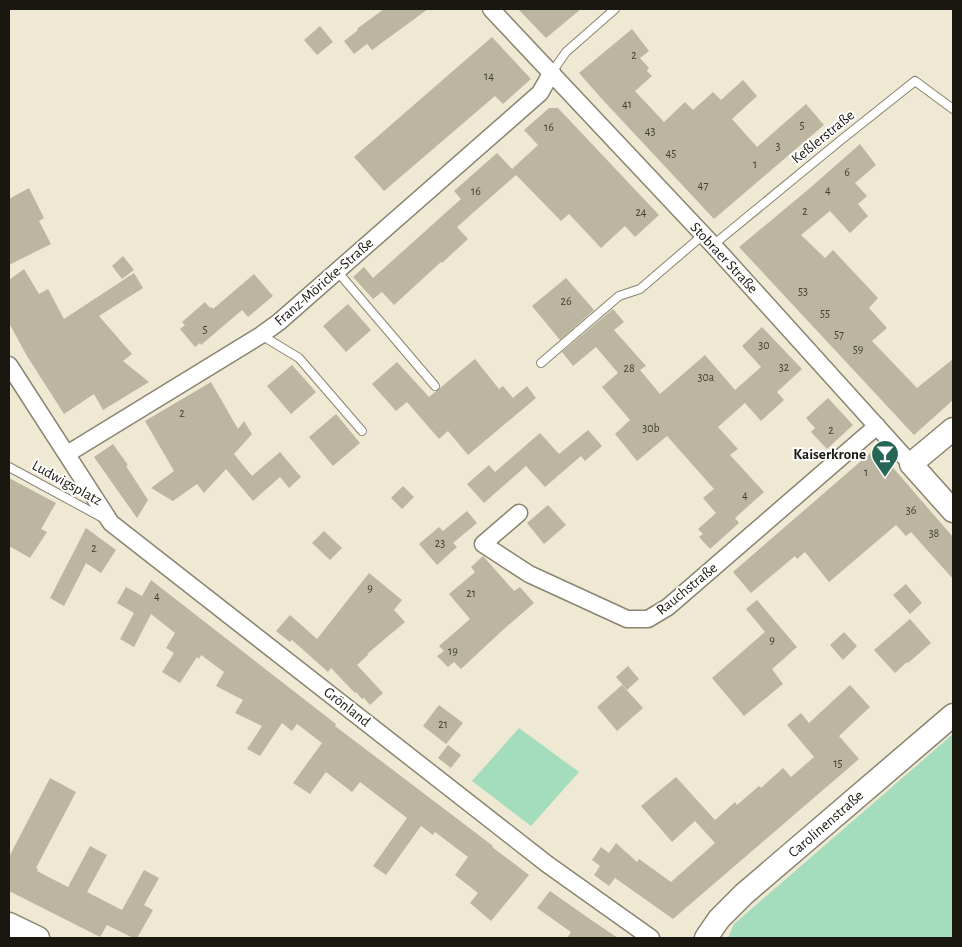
<svg xmlns="http://www.w3.org/2000/svg" width="962" height="947" font-family="'Alegreya Sans',sans-serif">
<style>
.green{fill:#a3ddbd}
.building{fill:#bcb5a0}
.lines{fill:none;stroke-linecap:round;stroke-linejoin:round}
.lane-casing{stroke:#8a8470;stroke-width:10}
.street-casing{stroke:#8a8470;stroke-width:19}
.secondary-casing{stroke:#8a8470;stroke-width:25}
.lane{stroke:#fff;stroke-width:8}
.street{stroke:#fff;stroke-width:16}
.secondary{stroke:#fff;stroke-width:22}
.labels{text-anchor:middle;dominant-baseline:central;stroke-width:4;stroke-linejoin:round;paint-order:stroke}
.number-label{font-size:12px;fill:#423e33}
.street-label{font-size:15px;fill:#19170f;stroke:#fff}
.poi-label{font-size:15px;font-weight:bold;fill:#19170f;stroke:#fff;text-anchor:end}
</style>
<rect width="100%" height="100%" fill="#efe9d3"/>
<g class="green">
<polygon points="519,728 579,772 531,826 472,781"/>
<polygon points="953,734 953,938 728,938 734,924"/>
</g>
<g class="building">
<polygon points="384,9 428,9 372,50 367,44 354,54 344,41 357,31 358,28"/>
<polygon points="518,9 581,9 546,38"/>
<polygon points="320,26 333,42 317,55 304,40"/>
<polygon points="632,29 649,51 640,58 649,68 647,71 652,76 635,91 664,122 685,102 693,110 713,92 721,100 743,80 757,96 732,119 757,147 806,104 824,125 714,219 601,98 579,73"/>
<polygon points="492,37 531,79 503,104 495,96 384,191 354,157"/>
<polygon points="549,108 558,108 659,215 635,237 625,226 601,248 569,214 561,221 516,175 457,227 468,239 442,263 441,262 394,305 382,292 373,299 353,277 364,267 373,278 461,199 454,191 497,153 512,169 538,145 524,130"/>
<polygon points="860,144 876,165 855,183 867,196 858,204 868,216 850,233 830,211 801,235 825,258 833,250 878,298 869,308 887,328 872,341 917,388 953,359 953,400 914,435 739,247 810,188"/>
<polygon points="29,188 44,218 39,221 51,244 9,265 9,199"/>
<polygon points="123,256 134,270 122,279 112,266"/>
<polygon points="24,269 39,294 48,289 64,319 134,273 143,288 99,316 132,354 123,361 149,382 103,410 94,394 64,414 27,356 9,323 9,280"/>
<polygon points="254,274 273,296 248,317 242,310 201,345 200,343 195,347 180,329 185,325 182,322 205,302 210,308 212,307 213,309"/>
<polygon points="566,278 594,310 560,340 532,306"/>
<polygon points="348,304 371,330 346,352 323,326"/>
<polygon points="613,309 624,322 614,330 646,366 640,370 660,394 705,355 735,390 761,367 742,346 762,327 802,369 777,392 784,400 761,421 745,403 718,427 738,449 730,455 764,492 735,518 739,523 710,549 699,537 703,534 698,529 716,513 703,498 714,489 667,436 637,461 615,434 630,420 602,387 618,373 596,347 573,366 562,352"/>
<polygon points="475,359 499,389 503,386 513,398 527,386 536,398 468,455 448,431 439,439 407,402 396,411 372,384 397,362 429,397"/>
<polygon points="292,365 316,392 291,414 267,386"/>
<polygon points="211,382 238,429 244,421 252,434 234,454 252,476 280,452 301,477 289,488 280,477 253,501 226,469 204,493 197,484 173,501 151,488 174,471 145,421"/>
<polygon points="828,398 853,425 827,449 811,432 815,428 806,418"/>
<polygon points="336,414 360,443 333,466 309,437"/>
<polygon points="588,430 602,446 585,461 581,456 545,487 526,466 484,503 467,484 489,465 495,472 540,433 559,454"/>
<polygon points="113,444 128,465 126,466 148,500 137,518 94,457"/>
<polygon points="876,448 953,537 953,579 911,532 906,536 896,525 829,582 805,552 797,559 795,556 751,593 733,572"/>
<polygon points="9,478 56,503 41,529 47,532 30,558 9,546"/>
<polygon points="403,486 414,497 402,509 391,498"/>
<polygon points="548,505 566,525 544,544 527,523"/>
<polygon points="467,511 477,523 453,543 457,547 437,565 419,544 439,527 443,531"/>
<polygon points="86,528 116,550 101,573 86,563 64,606 50,598"/>
<polygon points="324,531 342,548 330,560 312,543"/>
<polygon points="483,556 514,591 520,587 534,603 505,628 461,669 454,662 448,667 437,656 444,651 439,646 470,619 449,594 475,572 471,567"/>
<polygon points="369,573 402,600 394,610 405,622 367,654 368,655 357,665 383,693 370,705 364,698 362,699 356,692 355,693 331,668 328,672 292,640 290,642 276,631 290,615 317,639"/>
<polygon points="151,580 336,724 335,726 493,846 492,847 529,875 491,921 470,903 478,893 455,875 468,857 435,832 433,835 421,826 386,875 373,866 407,818 360,782 352,792 326,772 310,794 293,783 322,743 297,724 292,731 282,723 260,756 247,749 262,726 235,713 243,700 216,686 224,672 201,655 199,659 197,657 180,683 162,672 174,653 166,648 175,633 151,614 134,647 120,639 134,613 117,603 126,587 142,596"/>
<polygon points="906,584 922,603 910,614 893,595"/>
<polygon points="757,600 797,647 772,669 783,684 744,716 712,678 765,632 746,609"/>
<polygon points="910,619 931,643 908,663 907,662 895,673 874,650"/>
<polygon points="844,632 857,646 843,660 830,645"/>
<polygon points="628,666 639,679 627,690 616,677"/>
<polygon points="622,685 643,708 617,731 597,707"/>
<polygon points="850,685 870,707 839,736 859,759 673,919 615,878 609,886 594,875 600,866 592,860 601,847 609,853 616,843 637,862 639,859 671,882 715,843 695,821 672,842 641,806 676,777 715,820 735,802 737,805 759,786 761,788 783,768 791,777 814,757 787,725 801,713 809,723"/>
<polygon points="439,705 463,723 446,744 423,726"/>
<polygon points="448,745 461,755 451,768 438,758"/>
<polygon points="50,778 76,792 36,868 38,869 37,871 68,887 90,846 107,855 87,892 122,910 144,870 159,878 144,905 153,910 137,938 133,938 107,925 100,937 9,891 9,857"/>
<polygon points="550,891 594,922 618,938 567,938 571,932 537,908"/>
</g>
<g class="lines">
<defs>
<g id="lane">
<polyline points="552,72 566,52 615,9"/>
<polyline points="713,245 841,140 915,81 953,109"/>
<polyline points="337,271 435,386"/>
<polyline points="261,335 299,358 362,431"/>
<polyline points="541,363 619,296 640,289 703,235"/>
<polyline points="9,467 103,518"/>
</g>
<g id="street">
<polyline points="491,9 713,245 911,464"/>
<polyline points="9,365 111,523 547,864 651,938"/>
<polyline points="67,454 261,335 279,322 540,93 552,72"/>
<polyline points="519,513 483,544 529,574 627,619 648,619 668,607 877,426"/>
</g>
<g id="secondary">
<polyline points="953,429 911,464 953,511"/>
<polyline points="9,924 38,938"/>
<polyline points="706,938 719,919 744,894 953,715"/>
</g>
</defs>
<use href="#lane" class="lane-casing"/>
<use href="#street" class="street-casing"/>
<use href="#secondary" class="secondary-casing"/>
<use href="#lane" class="lane"/>
<use href="#street" class="street"/>
<use href="#secondary" class="secondary"/>
</g>
<defs>
<symbol id="bar-pin" viewBox="-11 -11 22 30"><path d="M0 17L-7.5 6A9.5 9.5 0 1 1 7.5 6Z" fill="#266654" stroke="#fff"/><path d="M-6-5H6L.8 .8V4.5H3.5V6h-7V4.5H-.8V.8Z" fill="#fff"/></symbol>
</defs>
<g fill-rule="evenodd">
<use href="#bar-pin" x="869" y="438" width="32" height="43"/>
</g>
<g class="labels">
<g class="number-label">
<text x="634" y="55">2</text>
<text x="489" y="76">14</text>
<text x="627" y="104">41</text>
<text x="802" y="125">5</text>
<text x="549" y="127">16</text>
<text x="650" y="131">43</text>
<text x="778" y="146">3</text>
<text x="671" y="153">45</text>
<text x="755" y="164">1</text>
<text x="847" y="172">6</text>
<text x="703" y="185">47</text>
<text x="828" y="190">4</text>
<text x="476" y="191">16</text>
<text x="805" y="211">2</text>
<text x="641" y="212">24</text>
<text x="803" y="291">53</text>
<text x="566" y="301">26</text>
<text x="825" y="313">55</text>
<text x="205" y="329">5</text>
<text x="839" y="334">57</text>
<text x="764" y="345">30</text>
<text x="858" y="349">59</text>
<text x="784" y="367">32</text>
<text x="629" y="368">28</text>
<text x="706" y="377">30a</text>
<text x="182" y="413">2</text>
<text x="651" y="428">30b</text>
<text x="831" y="430">2</text>
<text x="866" y="472">1</text>
<text x="745" y="495">4</text>
<text x="911" y="510">36</text>
<text x="934" y="533">38</text>
<text x="440" y="543">23</text>
<text x="94" y="548">2</text>
<text x="370" y="588">9</text>
<text x="471" y="593">21</text>
<text x="157" y="596">4</text>
<text x="772" y="640">9</text>
<text x="453" y="651">19</text>
<text x="443" y="724">21</text>
<text x="838" y="763">15</text>
</g>
<g class="street-label">
<text transform="translate(823 137) rotate(-39)">Keßlerstraße</text>
<text transform="translate(724 258) rotate(47)">Stobraer Straße</text>
<text transform="translate(324 282) rotate(-41)">Franz-Möricke-Straße</text>
<text transform="translate(67 483) rotate(29)">Ludwigsplatz</text>
<text transform="translate(687 589) rotate(-39)">Rauchstraße</text>
<text transform="translate(347 707) rotate(38)">Grönland</text>
<text transform="translate(826 824) rotate(-41)">Carolinenstraße</text>
</g>
<g class="poi-label">
<text x="866" y="454">Kaiserkrone</text>
</g>
</g>
<rect width="962" height="947" fill="none" stroke="#19170f" stroke-width="20"/>
</svg>
